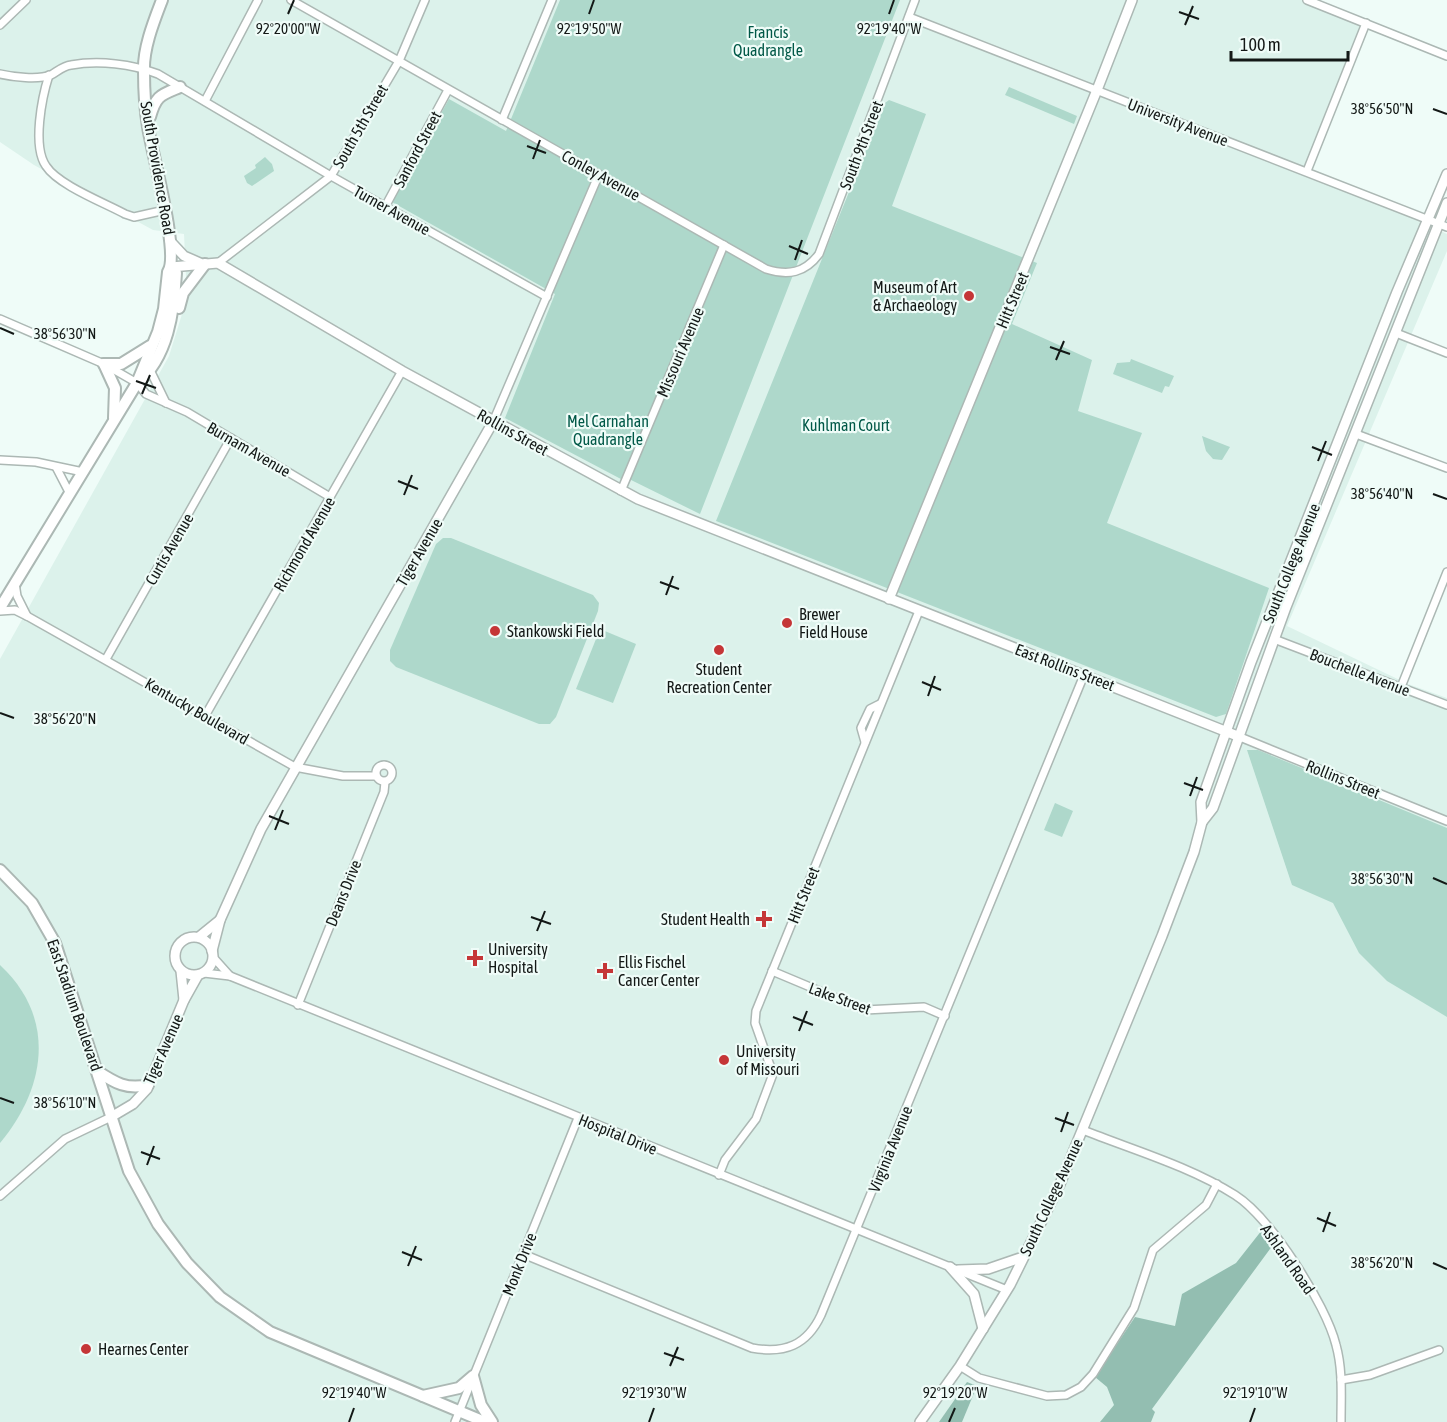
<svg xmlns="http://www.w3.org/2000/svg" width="1447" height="1422" font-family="'Asap Condensed',sans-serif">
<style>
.built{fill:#dcf2eb}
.green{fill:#aed8cb}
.forest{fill:#93beb1}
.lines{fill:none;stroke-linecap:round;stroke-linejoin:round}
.street-casing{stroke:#acb8b4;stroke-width:10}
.secondary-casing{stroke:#acb8b4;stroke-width:12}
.primary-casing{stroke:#acb8b4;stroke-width:14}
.street{stroke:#fff;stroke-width:7}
.secondary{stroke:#fff;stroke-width:9}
.primary{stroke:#fff;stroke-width:10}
.ticks{fill:none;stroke:#131816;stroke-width:2}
.poi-dot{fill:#c53637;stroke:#effcf8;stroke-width:2}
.labels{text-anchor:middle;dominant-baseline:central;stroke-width:4.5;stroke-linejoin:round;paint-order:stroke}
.park-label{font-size:16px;fill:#005847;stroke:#effcf8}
.street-label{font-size:16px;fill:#131816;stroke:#effcf8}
.poi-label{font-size:16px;fill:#131816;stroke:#effcf8;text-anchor:start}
.ticks-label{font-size:15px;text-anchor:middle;fill:#131816;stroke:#effcf8;stroke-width:4.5;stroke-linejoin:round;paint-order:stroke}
</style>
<rect width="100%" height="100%" fill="#effcf8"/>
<polygon class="built" points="0,0 1305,0 1365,24 1305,170 1447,234 1447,251 1287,626 1408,684 1447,698 1447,1422 0,1422 0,659 169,356 187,298 184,234 153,230 34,165 0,142"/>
<g class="green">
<polygon points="560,0 900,0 700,514 627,478 625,481 619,478 505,418 555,294 392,202 449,99 506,131"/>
<polygon points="1009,87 1077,116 1074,124 1005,95"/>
<polygon points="889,100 926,114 892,206 1037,263 1012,324 1092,360 1078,411 1142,433 1107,523 1269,588 1226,714 1216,717 716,521 885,103"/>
<polygon points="265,157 272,164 274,171 252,186 247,183 244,176 256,168 255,165"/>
<polygon points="1131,359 1174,376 1169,387 1165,386 1162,393 1113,374 1117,363 1130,362"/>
<polygon points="1202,436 1230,447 1222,460 1213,459 1206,451"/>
<polygon points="443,538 451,538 593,595 599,603 598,611 556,717 550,724 539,724 396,667 390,661 390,650 436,544"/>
<polygon points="600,629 636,644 613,703 576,689"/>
<polygon points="1247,750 1258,750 1447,828 1447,1017 1387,981 1359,953 1333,903 1292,885"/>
<polygon points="1055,803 1073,811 1062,837 1044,830"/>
<path d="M0 965C57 1018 46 1088 0 1143Z"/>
</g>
<g class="forest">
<polygon points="1262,1230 1273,1245 1152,1409 1155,1412 1151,1422 1100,1422 1114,1405 1107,1387 1095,1377 1135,1317 1175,1326 1182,1294 1236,1263"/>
<polygon points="967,1382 977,1386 962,1422 939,1422"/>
</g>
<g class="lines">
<defs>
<g id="street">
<path d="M291 0 766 269C788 276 805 273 819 254L915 0"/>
<polyline points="1307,0 1447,56"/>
<polyline points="909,17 1447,227"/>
<polyline points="0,25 26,0"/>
<path d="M0 74C13 77 38 80 51 75 58 71 63 66 71 65 99 60 132 64 158 74L331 176 547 297"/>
<path d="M49 75C42 97 32 146 46 166 58 185 105 203 125 214L134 217 165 210"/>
<polyline points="205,101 258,0"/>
<polyline points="502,120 552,0"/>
<polyline points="1307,171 1366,23"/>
<polyline points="385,207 448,90"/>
<polyline points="218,263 331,176 399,61 425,0"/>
<polyline points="0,319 104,364 137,383 146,394 187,412 330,497"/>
<polyline points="1396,333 1447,353"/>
<polyline points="150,370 166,403"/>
<polyline points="493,422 599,174"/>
<polyline points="1356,434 1447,468"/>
<polyline points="0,460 36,462 83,472"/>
<polyline points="56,467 70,494"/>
<polyline points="621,491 724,245"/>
<polyline points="15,583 17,596 27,616"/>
<polyline points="0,611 15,610 27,616 295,767 343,776 376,776"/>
<polyline points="1274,639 1447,705"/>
<polyline points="106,659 231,438"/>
<polyline points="1401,687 1447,572"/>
<polyline points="205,716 402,371"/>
<polyline points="1240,737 1447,821"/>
<polyline points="865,742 861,728 870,709 880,704"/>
<circle cx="384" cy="773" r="8"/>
<polyline points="213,957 230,976"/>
<polyline points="772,971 865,1010 924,1007 945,1016"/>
<polyline points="204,973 230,976 1007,1290"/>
<polyline points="298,1005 384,792 385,782"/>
<path d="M1083 1130C1133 1150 1189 1166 1235 1195 1270 1217 1326 1304 1336 1345 1343 1370 1341 1396 1341 1422"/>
<polyline points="719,1175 725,1160 756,1119 773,1074 755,1023 756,1011 919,611"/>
<polyline points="0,1196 65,1139 111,1117"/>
<path d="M523 1254 752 1348C785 1354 807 1345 821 1315L1084 675"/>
<polyline points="960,1366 979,1378 1047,1396 1066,1395 1081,1387 1093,1374 1134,1308 1153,1250 1206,1205 1217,1184"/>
<polyline points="1341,1380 1370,1375 1439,1350"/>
<polyline points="455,1422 578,1118"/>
</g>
<g id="secondary">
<polyline points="170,241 184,256 200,263"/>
<polyline points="171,267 218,263 402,371 638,499 1240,737"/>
<polyline points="889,599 1097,90 1132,0"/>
<polyline points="1202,822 1213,808 1286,607 1447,203"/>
<circle cx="194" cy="956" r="19"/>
<polyline points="199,937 220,920"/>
<polyline points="212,951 220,920 261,829 493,422"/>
<polyline points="181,971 184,1000"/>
<polyline points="111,1117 133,1104 147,1089 184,1000 198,975"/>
<polyline points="950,1267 974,1294 983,1329"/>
<polyline points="958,1270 988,1269 1023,1257"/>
<polyline points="920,1422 960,1366 1010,1285 1060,1184 1162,936 1194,852 1202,822 1201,802 1251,662 1397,292 1447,174"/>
</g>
<g id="primary">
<path d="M150 117C156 95 161 95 180 87"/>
<polyline points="179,308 183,293 205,264"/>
<polyline points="104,364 115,388 114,418"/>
<polyline points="104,364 121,364 150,346"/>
<path d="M137 383C168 358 174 311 176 273L171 267"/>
<path d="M0 608 137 383 158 332 164 309 168 272C180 254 152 153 148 127 145 109 144 89 144 71 143 48 154 21 162 0"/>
<polyline points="0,870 32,903 55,943 129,1171 158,1224 187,1263 220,1297 270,1332 485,1422"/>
<path d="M97 1071C115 1083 127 1090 148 1085"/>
<polyline points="423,1396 459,1388 473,1376 481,1405 492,1422"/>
</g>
</defs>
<use href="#street" class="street-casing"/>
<use href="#secondary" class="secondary-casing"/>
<use href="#primary" class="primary-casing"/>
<use href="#street" class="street"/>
<use href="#secondary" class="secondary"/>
<use href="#primary" class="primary"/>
</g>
<path class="ticks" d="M1179 12 1199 19M288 14 294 0M589 14 594 0M889 14 894 0M1185 25 1193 6M1433 109 1447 114M527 146 546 153M533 159 540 140M789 246 808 254M795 260 802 240M0 328 14 334M1050 347 1070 354M1056 360 1064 341M136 381 156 388M142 394 150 375M1312 447 1332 455M1318 461 1326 441M398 481 418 489M1433 494 1447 499M404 495 412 475M660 582 679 589M666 595 673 576M922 682 941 690M928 696 935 676M0 713 14 718M1184 783 1203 790M1190 796 1197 777M269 816 289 824M275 830 283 810M1433 878 1447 884M531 917 551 924M537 931 545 911M793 1017 813 1025M799 1031 807 1011M0 1098 14 1103M1055 1118 1074 1125M1061 1132 1068 1112M141 1152 160 1159M147 1165 154 1146M1317 1218 1336 1226M1323 1232 1330 1212M402 1252 422 1260M1433 1263 1447 1269M408 1266 416 1246M664 1353 684 1360M670 1366 678 1347M349 1422 354 1408M649 1422 654 1408M949 1422 955 1408M1250 1422 1255 1408"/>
<g class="poi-dot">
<circle cx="969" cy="296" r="6"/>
<circle cx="787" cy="623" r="6"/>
<circle cx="495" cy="631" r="6"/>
<circle cx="719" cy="650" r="6"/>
<path d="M761 910h6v6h6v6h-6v6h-6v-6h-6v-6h6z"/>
<path d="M472 949h6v6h6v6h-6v6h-6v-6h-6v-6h6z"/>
<path d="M602 962h6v6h6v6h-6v6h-6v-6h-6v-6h6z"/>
<circle cx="724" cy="1060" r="6"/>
<circle cx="86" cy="1349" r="6"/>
</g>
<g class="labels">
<g class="park-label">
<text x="768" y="32">Francis<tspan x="768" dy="18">Quadrangle</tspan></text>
<text x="608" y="421">Mel Carnahan<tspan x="608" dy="18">Quadrangle</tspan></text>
<text x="846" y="425">Kuhlman Court</text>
</g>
<g class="street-label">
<text transform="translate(1178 122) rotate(21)">University Avenue</text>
<text transform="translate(360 126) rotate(-60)">South 5th Street</text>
<text transform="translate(861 145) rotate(-69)">South 9th Street</text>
<text transform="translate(417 149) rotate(-62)">Sanford Street</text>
<text transform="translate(158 168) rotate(80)">South Providence Road</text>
<text transform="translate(601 175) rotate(29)">Conley Avenue</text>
<text transform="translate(392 210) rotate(29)">Turner Avenue</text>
<text transform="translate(1012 300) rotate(-67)">Hitt Street</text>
<text transform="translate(680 352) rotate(-67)">Missouri Avenue</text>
<text transform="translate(513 432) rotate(29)">Rollins Street</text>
<text transform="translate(249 449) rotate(30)">Burnam Avenue</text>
<text transform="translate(304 544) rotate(-60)">Richmond Avenue</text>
<text transform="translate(169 549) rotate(-60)">Curtis Avenue</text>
<text transform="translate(419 552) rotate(-60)">Tiger Avenue</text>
<text transform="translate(1291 563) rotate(-68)">South College Avenue</text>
<text transform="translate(1065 667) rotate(21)">East Rollins Street</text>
<text transform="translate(1360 672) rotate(21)">Bouchelle Avenue</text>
<text transform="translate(197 711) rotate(30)">Kentucky Boulevard</text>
<text transform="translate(1343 779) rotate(22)">Rollins Street</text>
<text transform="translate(343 893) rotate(-68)">Deans Drive</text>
<text transform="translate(803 895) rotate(-68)">Hitt Street</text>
<text transform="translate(840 998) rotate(20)">Lake Street</text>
<text transform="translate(75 1005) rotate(71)">East Stadium Boulevard</text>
<text transform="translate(163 1049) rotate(-66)">Tiger Avenue</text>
<text transform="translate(618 1134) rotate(22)">Hospital Drive</text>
<text transform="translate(890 1149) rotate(-68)">Virginia Avenue</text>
<text transform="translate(1051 1197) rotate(-65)">South College Avenue</text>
<text transform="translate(1288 1259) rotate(55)">Ashland Road</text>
<text transform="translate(519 1264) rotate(-68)">Monk Drive</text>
</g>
<g class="poi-label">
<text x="957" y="287" text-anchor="end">Museum of Art<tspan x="957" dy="18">&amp; Archaeology</tspan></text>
<text x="799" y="614">Brewer<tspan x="799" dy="18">Field House</tspan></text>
<text x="507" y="631">Stankowski Field</text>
<text x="719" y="669" text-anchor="middle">Student<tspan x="719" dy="18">Recreation Center</tspan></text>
<text x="750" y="919" text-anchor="end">Student Health</text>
<text x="488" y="949">University<tspan x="488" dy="18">Hospital</tspan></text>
<text x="618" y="962">Ellis Fischel<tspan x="618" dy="18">Cancer Center</tspan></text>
<text x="736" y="1051">University<tspan x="736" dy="18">of Missouri</tspan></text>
<text x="98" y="1349">Hearnes Center</text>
</g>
</g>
<g class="ticks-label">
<text x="288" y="34">92°20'00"W</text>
<text x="589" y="34">92°19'50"W</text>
<text x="889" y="34">92°19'40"W</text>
<text x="1382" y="114">38°56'50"N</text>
<text x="65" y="339">38°56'30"N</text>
<text x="1382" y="499">38°56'40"N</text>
<text x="65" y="724">38°56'20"N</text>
<text x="1382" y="884">38°56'30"N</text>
<text x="65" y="1108">38°56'10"N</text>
<text x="1382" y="1268">38°56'20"N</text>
<text x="354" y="1398">92°19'40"W</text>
<text x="654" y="1398">92°19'30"W</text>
<text x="955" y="1398">92°19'20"W</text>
<text x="1255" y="1398">92°19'10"W</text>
</g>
<path d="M1231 51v9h117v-9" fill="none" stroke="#131816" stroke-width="3"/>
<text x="1240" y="51" font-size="18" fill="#131816" stroke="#effcf8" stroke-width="4.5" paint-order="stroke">100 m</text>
</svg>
